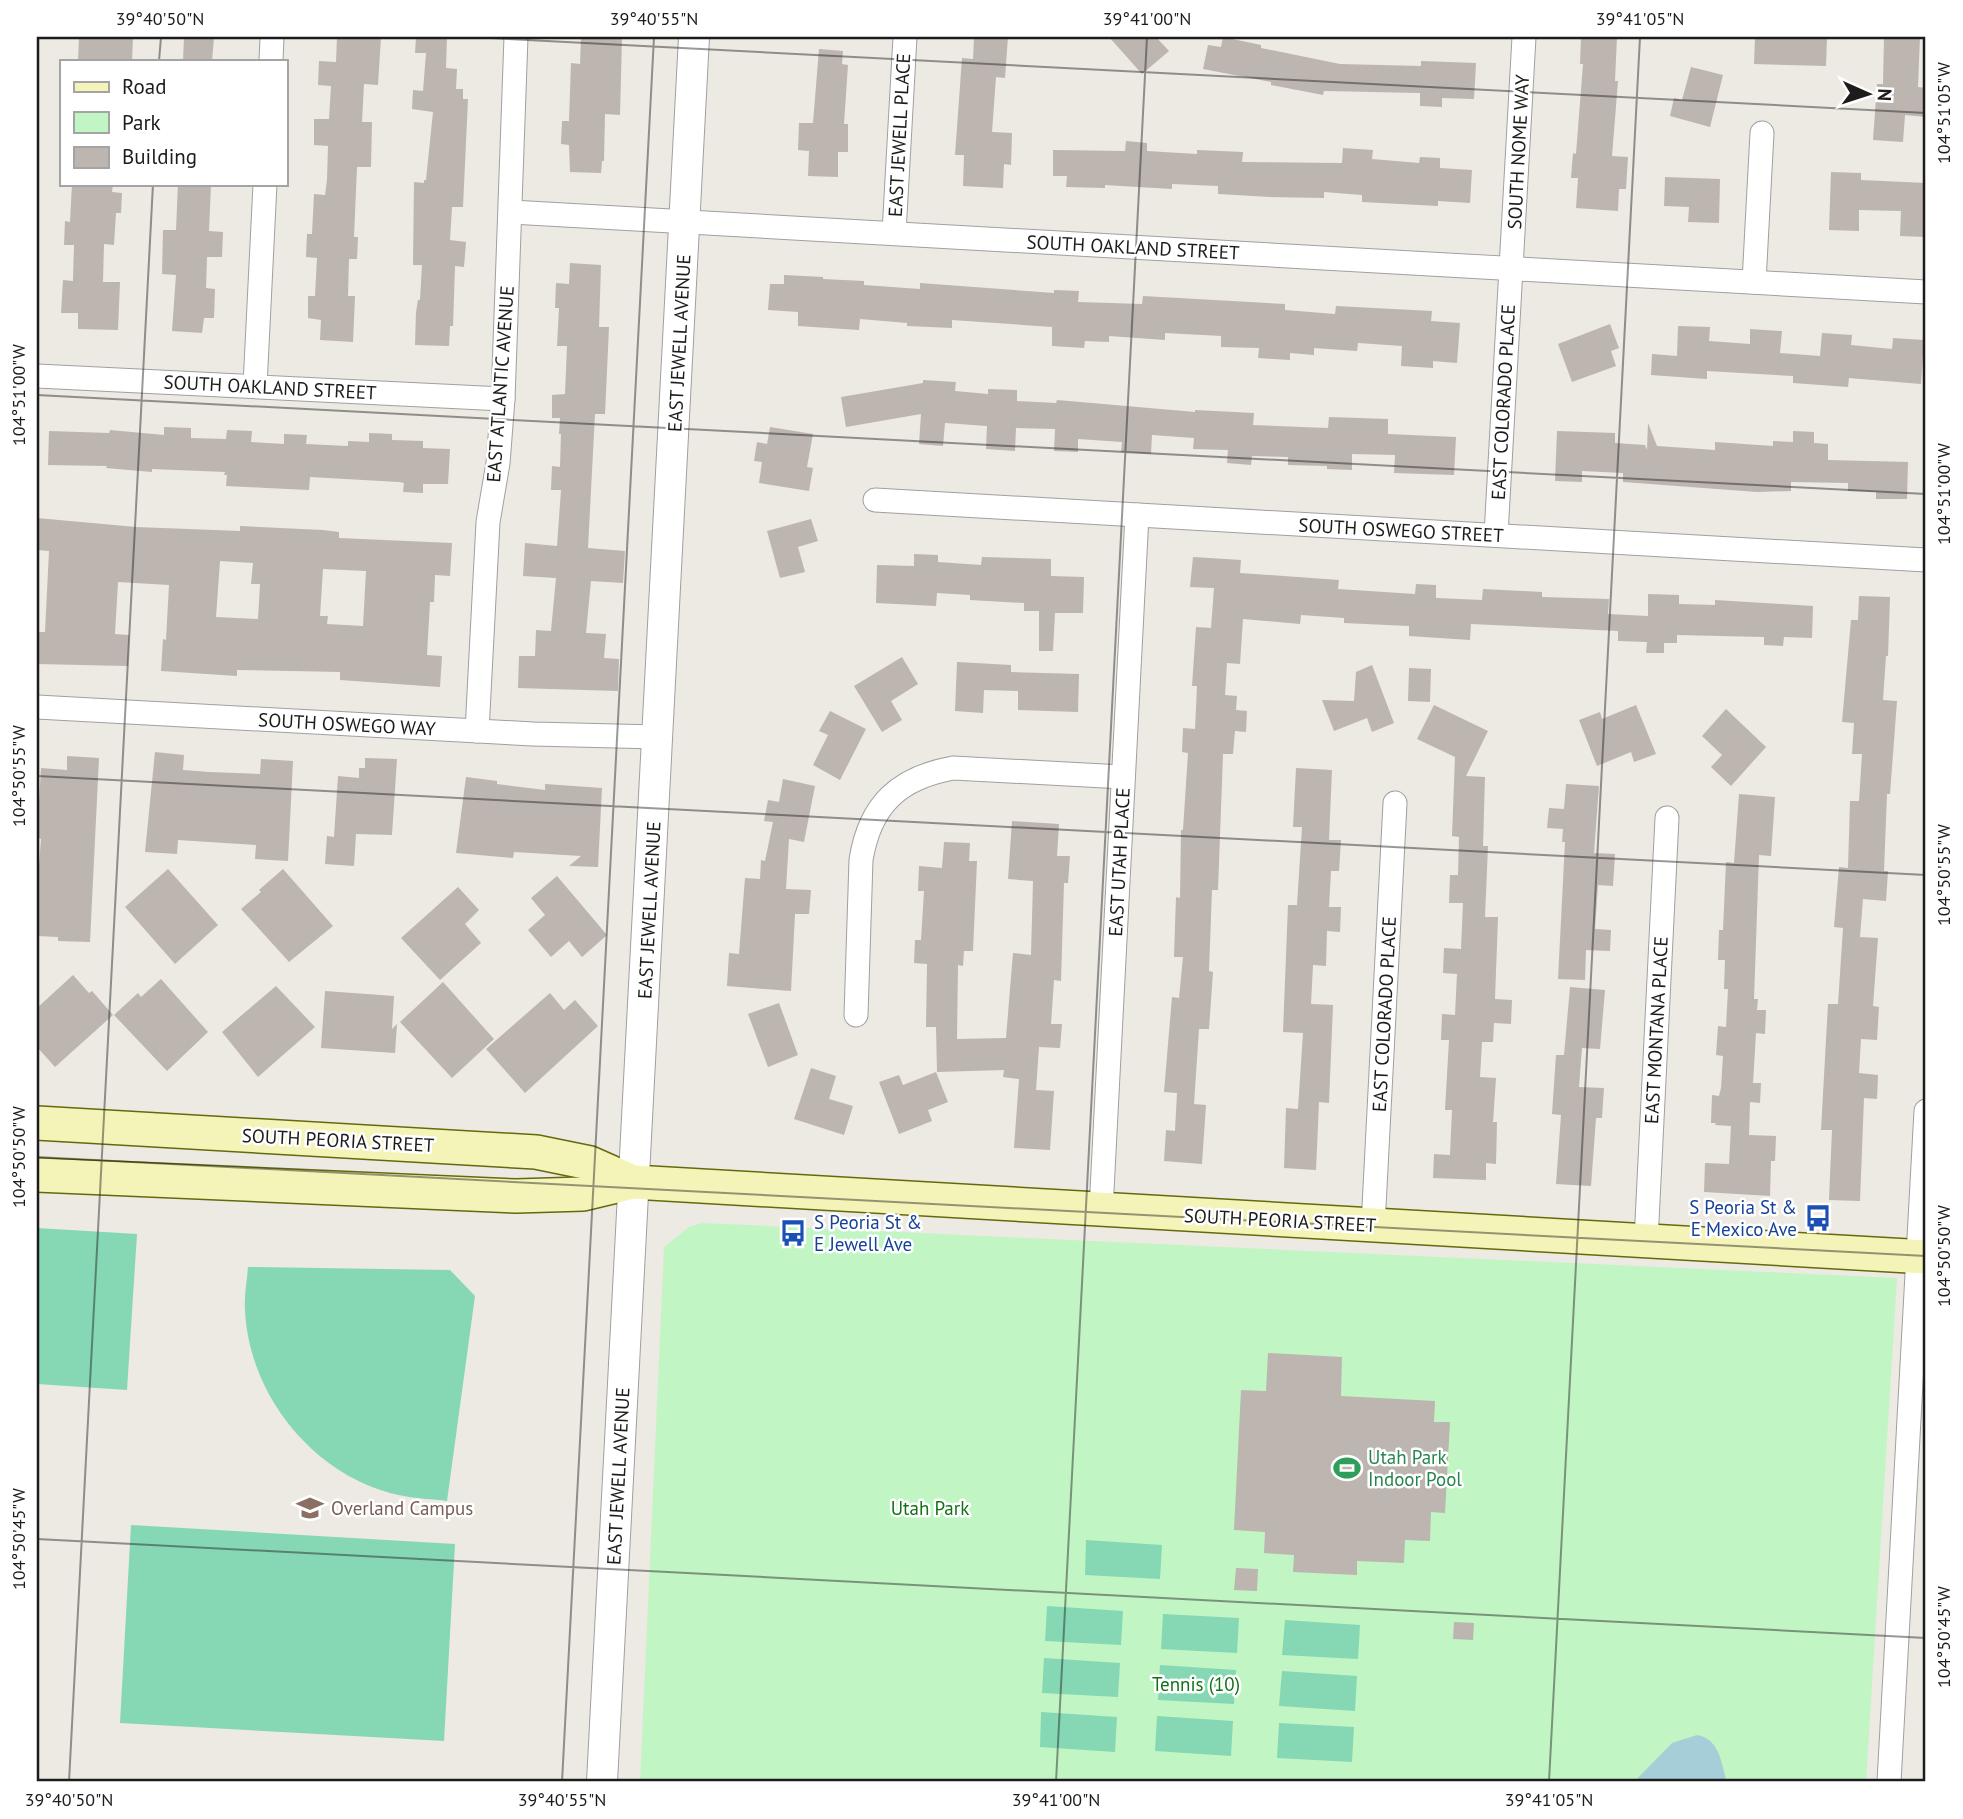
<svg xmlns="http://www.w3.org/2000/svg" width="1963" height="1819" font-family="'PT Sans',sans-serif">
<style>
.park{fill:#c2f5c4}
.pitch{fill:#86d7b4}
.water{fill:#a6ced8}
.building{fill:#bdb5b0;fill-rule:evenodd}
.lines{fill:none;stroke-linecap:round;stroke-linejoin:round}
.minor-casing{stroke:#a0a0a0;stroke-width:25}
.tertiary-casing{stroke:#a0a0a0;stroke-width:32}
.secondary-casing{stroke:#646a0c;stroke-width:36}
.minor{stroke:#fff;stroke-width:23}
.tertiary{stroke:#fff;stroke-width:30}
.secondary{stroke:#f4f4b9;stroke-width:33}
.ticks{fill:none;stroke:#1c1c1c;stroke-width:2;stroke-opacity:0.45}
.labels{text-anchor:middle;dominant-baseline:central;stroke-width:5;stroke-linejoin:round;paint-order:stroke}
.street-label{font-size:19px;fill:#1c1c1c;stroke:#fff}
.transit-label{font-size:19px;fill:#164399;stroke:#fff;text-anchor:end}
.leisure-label{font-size:19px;fill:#27864d;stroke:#fff;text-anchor:start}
.education-label{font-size:19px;fill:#785e54;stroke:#fff;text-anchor:start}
.park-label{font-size:19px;fill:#137217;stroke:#fff}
.neatline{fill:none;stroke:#1c1c1c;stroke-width:2.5}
.ticks-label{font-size:18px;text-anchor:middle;fill:#1c1c1c}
</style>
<rect width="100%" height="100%" fill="#ede9e3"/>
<polygon class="park" points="702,1223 1897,1278 1866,1782 640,1782 664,1247 689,1227"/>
<g class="pitch">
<polygon points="37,1228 137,1234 127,1390 37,1384"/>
<path d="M248 1267 450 1270 475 1296 447 1501C433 1499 418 1499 404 1496 318 1480 249 1398 245 1310 244 1296 247 1281 248 1267Z"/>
<polygon points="131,1525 455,1544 444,1741 120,1723"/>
<polygon points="1086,1540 1162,1545 1160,1579 1085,1575"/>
<polygon points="1047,1606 1123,1611 1121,1645 1045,1641"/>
<polygon points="1163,1614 1239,1618 1237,1653 1161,1649"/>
<polygon points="1285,1620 1360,1625 1358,1659 1282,1655"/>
<polygon points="1044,1658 1120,1663 1118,1697 1042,1693"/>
<polygon points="1160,1665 1236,1670 1234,1704 1158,1700"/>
<polygon points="1282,1671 1357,1676 1355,1711 1279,1706"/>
<polygon points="1041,1712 1117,1717 1115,1752 1040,1747"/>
<polygon points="1157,1716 1233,1721 1231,1756 1155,1751"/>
<polygon points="1279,1723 1354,1727 1352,1762 1277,1758"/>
</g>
<path class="water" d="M1697 1735C1720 1739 1721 1763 1727 1782H1634L1672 1743Z"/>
<g class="building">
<polygon points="79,37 133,37 132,61 78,61"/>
<polygon points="184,37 214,37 212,61 183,61"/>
<polygon points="337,37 381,37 378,85 364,84 362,122 372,122 371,167 357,167 354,237 358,237 357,259 349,259 348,296 355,296 353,342 320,340 321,320 308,318 308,296 315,296 317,258 306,257 307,234 312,234 314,194 325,195 327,180 328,146 314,145 314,119 329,119 331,86 318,85 319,61 336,62"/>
<polygon points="416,37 447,37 446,68 457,69 456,89 463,89 463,99 468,99 463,207 452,207 450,240 466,242 464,267 455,266 453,326 450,326 449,346 415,345 416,312 418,300 420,300 422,265 413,265 414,182 424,183 424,180 426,180 433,112 412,109 413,90 423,91 426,53 415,53"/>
<polygon points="581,37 622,37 620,115 605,114 604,161 602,161 601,173 570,172 569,145 561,144 562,121 569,121 571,63 580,64"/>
<polygon points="974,37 1008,37 1005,78 996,77 992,132 1012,133 1011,165 1004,164 1003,188 963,186 964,155 955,155 962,58 973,59"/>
<polygon points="1109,37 1156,37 1169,51 1142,74"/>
<polygon points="1223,37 1261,45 1261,48 1340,64 1421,66 1421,61 1476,63 1474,99 1442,98 1442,107 1420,106 1420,93 1324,91 1323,95 1271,85 1271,82 1203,69 1208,45 1221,47"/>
<polygon points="1581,37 1617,37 1615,81 1618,81 1612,156 1628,157 1626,189 1619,189 1618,211 1576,208 1578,178 1571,178 1573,153 1576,154 1583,64 1580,64"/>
<polygon points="1755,37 1827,37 1826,66 1754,64"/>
<polygon points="1884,37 1920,37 1918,87 1926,88 1926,117 1905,115 1903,142 1873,140 1877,84 1883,84"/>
<polygon points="819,49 843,51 842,64 848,65 844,124 848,124 848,152 838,152 838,177 808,176 809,151 798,150 799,123 813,123"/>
<polygon points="1691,67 1723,75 1710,127 1670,116 1674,98 1682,100"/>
<polygon points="1126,141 1147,143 1147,151 1197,154 1197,150 1243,152 1242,162 1342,163 1343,148 1373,150 1372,159 1419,163 1420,157 1440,158 1440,168 1472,170 1470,203 1438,201 1438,206 1362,202 1362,195 1324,192 1324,198 1270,197 1218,194 1218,186 1172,184 1172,189 1105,185 1105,188 1066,187 1067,176 1053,176 1053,150 1125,151"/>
<polygon points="1831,172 1861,173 1861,180 1926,183 1926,237 1900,236 1901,211 1859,210 1859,231 1829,230"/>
<polygon points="1665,177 1720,179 1719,223 1688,222 1689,207 1664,206"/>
<polygon points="72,184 113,184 112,192 122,193 121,213 116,213 114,245 104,244 103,282 120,282 118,330 78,329 78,313 61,313 63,280 73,281 74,245 64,245 65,221 70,222"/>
<polygon points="178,184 211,184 209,231 223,232 222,257 207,257 206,288 215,289 214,318 204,318 202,333 172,331 176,275 162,274 163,230 176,230"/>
<polygon points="570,263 601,265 599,327 609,327 605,414 595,414 588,548 625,551 623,583 591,581 586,633 606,634 604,658 619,659 618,691 518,688 519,656 535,656 536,630 551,631 556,578 523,576 525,543 557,546 561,490 551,490 552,466 560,467 561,434 559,434 560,418 552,418 552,395 565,394 567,346 557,346 559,308 555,308 556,283 569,284"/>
<polygon points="784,275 823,277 823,279 864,281 864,285 920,289 920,283 1054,293 1054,290 1079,291 1078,302 1142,304 1143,296 1285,304 1285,310 1335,314 1336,306 1432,311 1431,321 1460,323 1457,363 1433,361 1433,368 1401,366 1402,346 1358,343 1357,351 1314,348 1314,355 1290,353 1290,360 1258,358 1259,348 1221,347 1221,336 1165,333 1165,340 1109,336 1109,342 1085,341 1084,348 1052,346 1052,327 952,320 952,328 907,326 907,323 860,319 859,330 798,326 798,312 768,310 770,284 784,284"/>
<polygon points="1610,324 1619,348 1611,351 1616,366 1572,382 1558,344"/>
<polygon points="1678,326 1710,327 1709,341 1750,344 1750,329 1782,331 1780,353 1820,356 1822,333 1852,335 1851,345 1892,349 1893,338 1924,340 1921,384 1849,378 1848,387 1793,383 1793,376 1707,371 1707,379 1651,375 1652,354 1677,356"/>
<polygon points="923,380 956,382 955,391 988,394 988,389 1017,390 1017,401 1056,403 1057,400 1195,412 1195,410 1254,413 1253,425 1328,428 1329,417 1388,419 1388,434 1456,437 1454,475 1394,473 1395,455 1352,454 1352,470 1327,469 1327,466 1288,465 1288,457 1252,456 1251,465 1227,463 1228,450 1193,449 1194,438 1152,435 1151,454 1121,452 1122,442 1078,439 1078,452 1054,451 1055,429 1016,428 1015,451 986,449 987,426 945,423 943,446 919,444 921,414 846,427 841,397 923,383"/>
<polygon points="1648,423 1657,446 1715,450 1715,442 1773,446 1773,441 1793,442 1793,431 1814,432 1814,443 1828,444 1828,460 1908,462 1907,499 1876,499 1876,492 1848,491 1848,483 1791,482 1791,491 1757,492 1623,482 1623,473 1582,471 1582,482 1555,481 1557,431 1615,433 1615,443 1645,445 1647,450"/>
<polygon points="164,427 191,428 191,438 226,439 227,430 252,431 251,442 284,444 284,434 307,435 306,444 348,446 348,441 369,442 369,433 392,434 392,440 423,441 423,448 450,449 448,484 423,484 423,493 403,492 404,483 399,482 310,477 309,490 267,488 226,486 227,475 224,475 225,472 152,469 152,472 106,468 107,466 48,465 49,431 109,433 110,430 164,435"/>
<polygon points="770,427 813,434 807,467 813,468 809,491 759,483 762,462 754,461 757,442 767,444"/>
<path d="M37 518 136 527 240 531V526L323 530 339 532V538L452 543 450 576 435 575 434 602H430L427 655 442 656 440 687 340 680V672L237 670V676L161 671 163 639 166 640 169 585 118 582 115 634 129 635 128 666 37 664V632H45L49 551 37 550ZM220 561 253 563 251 584H260L258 619 216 617ZM323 569 366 571 363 626 327 624 328 616H320Z"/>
<polygon points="811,519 818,541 798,547 805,572 780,578 767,531"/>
<polygon points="914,554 938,555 938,562 981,565 982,557 1051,559 1051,576 1084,577 1083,613 1055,613 1053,651 1039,651 1039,611 1024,611 1024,603 970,600 970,595 937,593 936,606 876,603 877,565 914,566"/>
<polygon points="1193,557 1241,560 1240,573 1339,580 1338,589 1415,594 1416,584 1436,585 1436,598 1482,600 1483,589 1542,592 1542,597 1609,599 1608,614 1648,616 1648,594 1679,595 1679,604 1715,605 1715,600 1813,606 1812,638 1784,637 1783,646 1764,645 1764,637 1677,635 1677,643 1664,643 1664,653 1646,653 1647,642 1618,641 1618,631 1471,624 1470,640 1409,636 1409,626 1344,623 1344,618 1301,615 1300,624 1243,619 1240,664 1227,663 1225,695 1237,696 1236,710 1247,711 1246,732 1235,731 1233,754 1223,754 1218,890 1212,890 1209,971 1213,972 1209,1029 1199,1029 1194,1104 1206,1105 1202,1164 1164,1161 1166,1130 1175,1131 1177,1093 1164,1092 1172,997 1179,998 1183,957 1174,957 1176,897 1180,898 1181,830 1183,830 1188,753 1182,752 1183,728 1195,729 1197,686 1192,686 1196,627 1211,628 1214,588 1190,587"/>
<polygon points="1859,596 1890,597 1888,656 1886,656 1883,700 1897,701 1890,794 1887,794 1884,871 1888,871 1886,901 1863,899 1860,937 1878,938 1873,1006 1879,1007 1877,1040 1861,1039 1859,1073 1878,1075 1877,1099 1864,1098 1860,1201 1829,1200 1832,1130 1821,1130 1828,1004 1838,1004 1843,928 1834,927 1839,867 1848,868 1850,801 1859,801 1862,754 1852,754 1854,723 1842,722 1851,620 1858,620"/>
<polygon points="902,657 918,684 891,701 902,720 882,732 854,686"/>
<polygon points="957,662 1011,665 1011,672 1079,674 1078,712 1018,710 1018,691 984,690 983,713 955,711"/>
<polygon points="1372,665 1394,723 1372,732 1367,718 1334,731 1322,700 1354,701 1356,672"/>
<polygon points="1409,668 1431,669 1430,702 1408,701"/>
<polygon points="1434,705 1488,731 1466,776 1485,777 1483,846 1488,846 1485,917 1498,917 1495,999 1512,1000 1511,1024 1494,1023 1493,1042 1482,1042 1480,1077 1496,1078 1493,1122 1497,1122 1496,1164 1486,1163 1486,1180 1433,1178 1434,1154 1450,1155 1452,1110 1445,1110 1449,1040 1441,1040 1442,1014 1455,1015 1457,974 1443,973 1444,948 1461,949 1463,903 1449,903 1450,875 1458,875 1459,837 1452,836 1455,757 1417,739"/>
<polygon points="1636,705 1656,754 1634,762 1631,752 1597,766 1579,720 1600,712 1602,719"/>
<polygon points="1726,709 1766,747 1731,786 1711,767 1722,755 1702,736"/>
<polygon points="830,711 866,729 840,780 813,765 828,735 819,731"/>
<polygon points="155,752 184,755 183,770 209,772 260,774 261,759 293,761 288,861 255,859 256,845 178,840 177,854 145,852"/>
<polygon points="67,756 99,758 90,942 58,941 58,937 37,936 37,891 41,839 37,837 41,768 67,770"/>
<polygon points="365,758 397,759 392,835 356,834 354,866 325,864 327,836 334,837 338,776 359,778 359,768 365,768"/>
<polygon points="1296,768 1332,770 1329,840 1341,840 1339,871 1331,871 1329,907 1341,907 1340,932 1327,931 1326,966 1313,965 1311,1004 1333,1005 1329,1103 1319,1102 1316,1170 1284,1168 1286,1108 1298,1109 1303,1033 1283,1032 1288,905 1297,905 1302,827 1293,827"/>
<polygon points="466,777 497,781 497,784 545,790 545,784 602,788 598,867 569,866 581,856 514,852 513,858 456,853"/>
<polygon points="783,779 815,786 804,842 789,839 786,889 811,890 809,914 795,914 791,991 727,986 729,953 739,954 745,878 760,879 761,860 765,861 773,822 764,821 768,800 779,802"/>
<polygon points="1566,784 1599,786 1594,853 1615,854 1613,886 1598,885 1595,929 1611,930 1610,951 1586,950 1585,980 1558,979 1565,842 1562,842 1563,829 1547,828 1549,808 1564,809"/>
<polygon points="1739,794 1775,797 1771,856 1759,855 1754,999 1758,999 1757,1010 1766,1010 1765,1034 1756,1033 1753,1083 1761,1083 1760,1103 1750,1102 1749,1135 1776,1136 1775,1161 1771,1161 1770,1196 1704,1192 1705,1163 1729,1164 1731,1126 1715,1125 1716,1123 1711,1123 1712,1095 1719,1096 1721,1088 1723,1056 1716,1055 1718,1026 1726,1027 1728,989 1724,989 1725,960 1718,960 1719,930 1723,930 1726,862 1734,863"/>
<polygon points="1012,821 1059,824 1057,856 1070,856 1068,883 1064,883 1061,981 1054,980 1051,1024 1062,1024 1060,1048 1039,1047 1036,1090 1054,1091 1050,1150 1014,1148 1019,1079 1003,1077 1004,1070 937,1072 936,1027 926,1027 927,964 914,963 915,940 921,940 924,891 918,891 919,866 942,868 944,842 970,843 969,861 977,861 973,951 964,951 963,966 958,965 957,1039 1006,1038 1013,953 1031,955 1033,881 1008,879"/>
<polygon points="168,869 218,925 175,964 125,907"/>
<polygon points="283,869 333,926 289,962 241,909 261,892 259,890"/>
<polygon points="557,876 607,935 582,957 569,941 551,957 528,930 545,915 531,898"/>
<polygon points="458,887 479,910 465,924 481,943 440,980 401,938"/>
<polygon points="73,975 89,993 92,991 113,1015 55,1067 37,1047 37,1008"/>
<polygon points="161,979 208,1032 167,1071 114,1015 138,993 141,997"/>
<polygon points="443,982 494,1039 452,1078 400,1022"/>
<polygon points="276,986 315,1027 258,1077 222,1032"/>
<polygon points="1570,987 1605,990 1600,1049 1582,1048 1579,1087 1604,1088 1602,1118 1596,1118 1591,1186 1556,1184 1561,1115 1552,1114 1556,1055 1564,1055"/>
<polygon points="325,991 394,996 392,1029 397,1024 395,1053 321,1048"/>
<polygon points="550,993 564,1010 575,1000 598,1026 525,1093 486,1049"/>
<polygon points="779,1003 798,1055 768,1067 748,1014"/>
<polygon points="811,1068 836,1076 829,1099 853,1106 844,1135 794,1119"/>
<polygon points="936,1072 948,1102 928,1110 932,1121 899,1134 879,1082 899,1075 903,1085"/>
<polygon points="1268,1353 1342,1357 1341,1396 1435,1401 1434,1422 1450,1422 1445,1513 1431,1512 1430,1541 1405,1540 1404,1563 1357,1561 1357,1575 1293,1572 1294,1555 1264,1553 1265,1532 1234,1530 1241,1390 1266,1391"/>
<polygon points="1236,1568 1258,1569 1257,1591 1234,1590"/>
<polygon points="1454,1622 1474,1623 1473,1640 1453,1639"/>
</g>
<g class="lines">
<defs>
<g id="minor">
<polyline points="271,61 272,37"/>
<polyline points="511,212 1926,292"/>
<polyline points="894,233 905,37"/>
<polyline points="1754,282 1762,133"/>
<polyline points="37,376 503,399"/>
<polyline points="255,386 265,184"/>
<polyline points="875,500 1926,560"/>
<polyline points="1496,535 1524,37"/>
<polyline points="37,707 533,734 658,737"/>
<polyline points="477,731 488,522 498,463 503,399 516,37"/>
<path d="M856 1015 861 860C870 804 899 778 953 768L1123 777"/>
<polyline points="1101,1210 1137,515"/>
<polyline points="1373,1226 1395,803"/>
<polyline points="1646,1241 1667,818"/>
<polyline points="1889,1782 1926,1111"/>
</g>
<polyline id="tertiary" points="602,1782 694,37"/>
<g id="secondary">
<polyline points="37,1123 536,1152 590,1163 633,1182"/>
<polyline points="37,1175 516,1196 583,1194 633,1182 1926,1257"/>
</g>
</defs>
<use href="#minor" class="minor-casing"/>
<use href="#tertiary" class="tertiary-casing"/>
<use href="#secondary" class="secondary-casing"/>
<use href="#minor" class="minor"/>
<use href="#tertiary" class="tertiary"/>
<use href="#secondary" class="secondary"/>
</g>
<path class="ticks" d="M472 37 1926 113M159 61 161 37M37 395 1926 494M37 776 1926 875M37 1157 1926 1256M37 1539 1926 1638M69 1782 153 184M562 1782 654 37M1056 1782 1147 37M1549 1782 1640 37"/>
<defs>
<symbol id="bus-bare" viewBox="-9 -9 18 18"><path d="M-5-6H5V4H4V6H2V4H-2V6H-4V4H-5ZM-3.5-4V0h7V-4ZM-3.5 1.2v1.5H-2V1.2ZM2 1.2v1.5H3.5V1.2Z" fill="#1a4fb4" stroke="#fff" stroke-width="2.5" paint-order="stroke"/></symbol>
<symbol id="stadium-bare" viewBox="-9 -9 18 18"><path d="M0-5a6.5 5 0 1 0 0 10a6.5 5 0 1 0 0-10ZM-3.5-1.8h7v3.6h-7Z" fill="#2e9e5b" stroke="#fff" stroke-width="2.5" paint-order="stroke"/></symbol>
<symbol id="school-bare" viewBox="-9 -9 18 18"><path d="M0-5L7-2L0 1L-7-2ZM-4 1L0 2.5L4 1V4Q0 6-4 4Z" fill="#8d6e63" stroke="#fff" stroke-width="2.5" paint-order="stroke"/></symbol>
</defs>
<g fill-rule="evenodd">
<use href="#bus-bare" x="1799" y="1199" width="38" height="38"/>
<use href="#bus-bare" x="774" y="1214" width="38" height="38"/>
<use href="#stadium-bare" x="1328" y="1449" width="38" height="38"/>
<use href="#school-bare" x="291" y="1489" width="38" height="38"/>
</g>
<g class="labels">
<g class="street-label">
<text transform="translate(899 135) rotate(-87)">EAST JEWELL PLACE</text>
<text transform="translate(1518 152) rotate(-87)">SOUTH NOME WAY</text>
<text transform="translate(1133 247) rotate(3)">SOUTH OAKLAND STREET</text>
<text transform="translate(679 343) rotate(-87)">EAST JEWELL AVENUE</text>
<text transform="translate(500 384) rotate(-86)">EAST ATLANTIC AVENUE</text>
<text transform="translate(270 387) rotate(3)">SOUTH OAKLAND STREET</text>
<text transform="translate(1503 402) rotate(-87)">EAST COLORADO PLACE</text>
<text transform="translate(1401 530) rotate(3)">SOUTH OSWEGO STREET</text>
<text transform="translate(347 724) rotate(3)">SOUTH OSWEGO WAY</text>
<text transform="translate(1119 862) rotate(-87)">EAST UTAH PLACE</text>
<text transform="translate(649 910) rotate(-87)">EAST JEWELL AVENUE</text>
<text transform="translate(1384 1014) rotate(-87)">EAST COLORADO PLACE</text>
<text transform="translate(1656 1030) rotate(-87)">EAST MONTANA PLACE</text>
<text transform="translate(338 1140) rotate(3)">SOUTH PEORIA STREET</text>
<text transform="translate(1280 1220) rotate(3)">SOUTH PEORIA STREET</text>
<text transform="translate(618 1476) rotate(-87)">EAST JEWELL AVENUE</text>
</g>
<g class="transit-label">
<text x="1797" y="1207">S Peoria St &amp;<tspan x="1797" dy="22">E Mexico Ave</tspan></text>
<text x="814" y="1222" text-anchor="start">S Peoria St &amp;<tspan x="814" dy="22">E Jewell Ave</tspan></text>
</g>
<g class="leisure-label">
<text x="1368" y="1457">Utah Park<tspan x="1368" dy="22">Indoor Pool</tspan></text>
</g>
<g class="education-label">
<text x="331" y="1508">Overland Campus</text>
</g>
<g class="park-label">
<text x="930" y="1508">Utah Park</text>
<text x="1196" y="1684">Tennis (10)</text>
</g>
</g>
<rect width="1963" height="1819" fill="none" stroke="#ffffff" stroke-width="77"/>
<rect x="60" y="60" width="228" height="126" fill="#ffffff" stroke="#a4a4a4" stroke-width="2"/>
<rect x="74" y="82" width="35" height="10" fill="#f4f4b9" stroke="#a4a4a4" stroke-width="2"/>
<text x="122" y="94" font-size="21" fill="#1c1c1c">Road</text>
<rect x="74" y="112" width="35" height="21" fill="#c2f5c4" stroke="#a4a4a4" stroke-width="2"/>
<text x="122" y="130" font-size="21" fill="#1c1c1c">Park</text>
<rect x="74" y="147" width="35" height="21" fill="#bdb5b0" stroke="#a4a4a4" stroke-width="2"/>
<text x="122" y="164" font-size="21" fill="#1c1c1c">Building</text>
<g transform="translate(1868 94) rotate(93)" stroke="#ffffff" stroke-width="5" paint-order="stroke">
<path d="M0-5L12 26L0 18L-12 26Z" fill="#1c1c1c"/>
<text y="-10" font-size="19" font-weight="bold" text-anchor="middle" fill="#1c1c1c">N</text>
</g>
<rect x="38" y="38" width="1886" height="1742" class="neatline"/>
<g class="ticks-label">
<text x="160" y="25">39°40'50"N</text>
<text x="654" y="25">39°40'55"N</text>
<text x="1147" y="25">39°41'00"N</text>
<text x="1640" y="25">39°41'05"N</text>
<text transform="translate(1944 113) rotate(-90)" y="6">104°51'05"W</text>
<text transform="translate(19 395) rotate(-90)" y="6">104°51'00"W</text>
<text transform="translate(1944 494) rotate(-90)" y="6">104°51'00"W</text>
<text transform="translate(19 776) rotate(-90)" y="6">104°50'55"W</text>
<text transform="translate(1944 875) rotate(-90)" y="6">104°50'55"W</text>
<text transform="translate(19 1157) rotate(-90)" y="6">104°50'50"W</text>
<text transform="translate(1944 1256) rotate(-90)" y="6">104°50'50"W</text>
<text transform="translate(19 1539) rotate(-90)" y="6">104°50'45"W</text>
<text transform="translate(1944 1637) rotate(-90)" y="6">104°50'45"W</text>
<text x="69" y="1806">39°40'50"N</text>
<text x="562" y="1806">39°40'55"N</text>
<text x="1056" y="1806">39°41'00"N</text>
<text x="1549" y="1806">39°41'05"N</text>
</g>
</svg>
